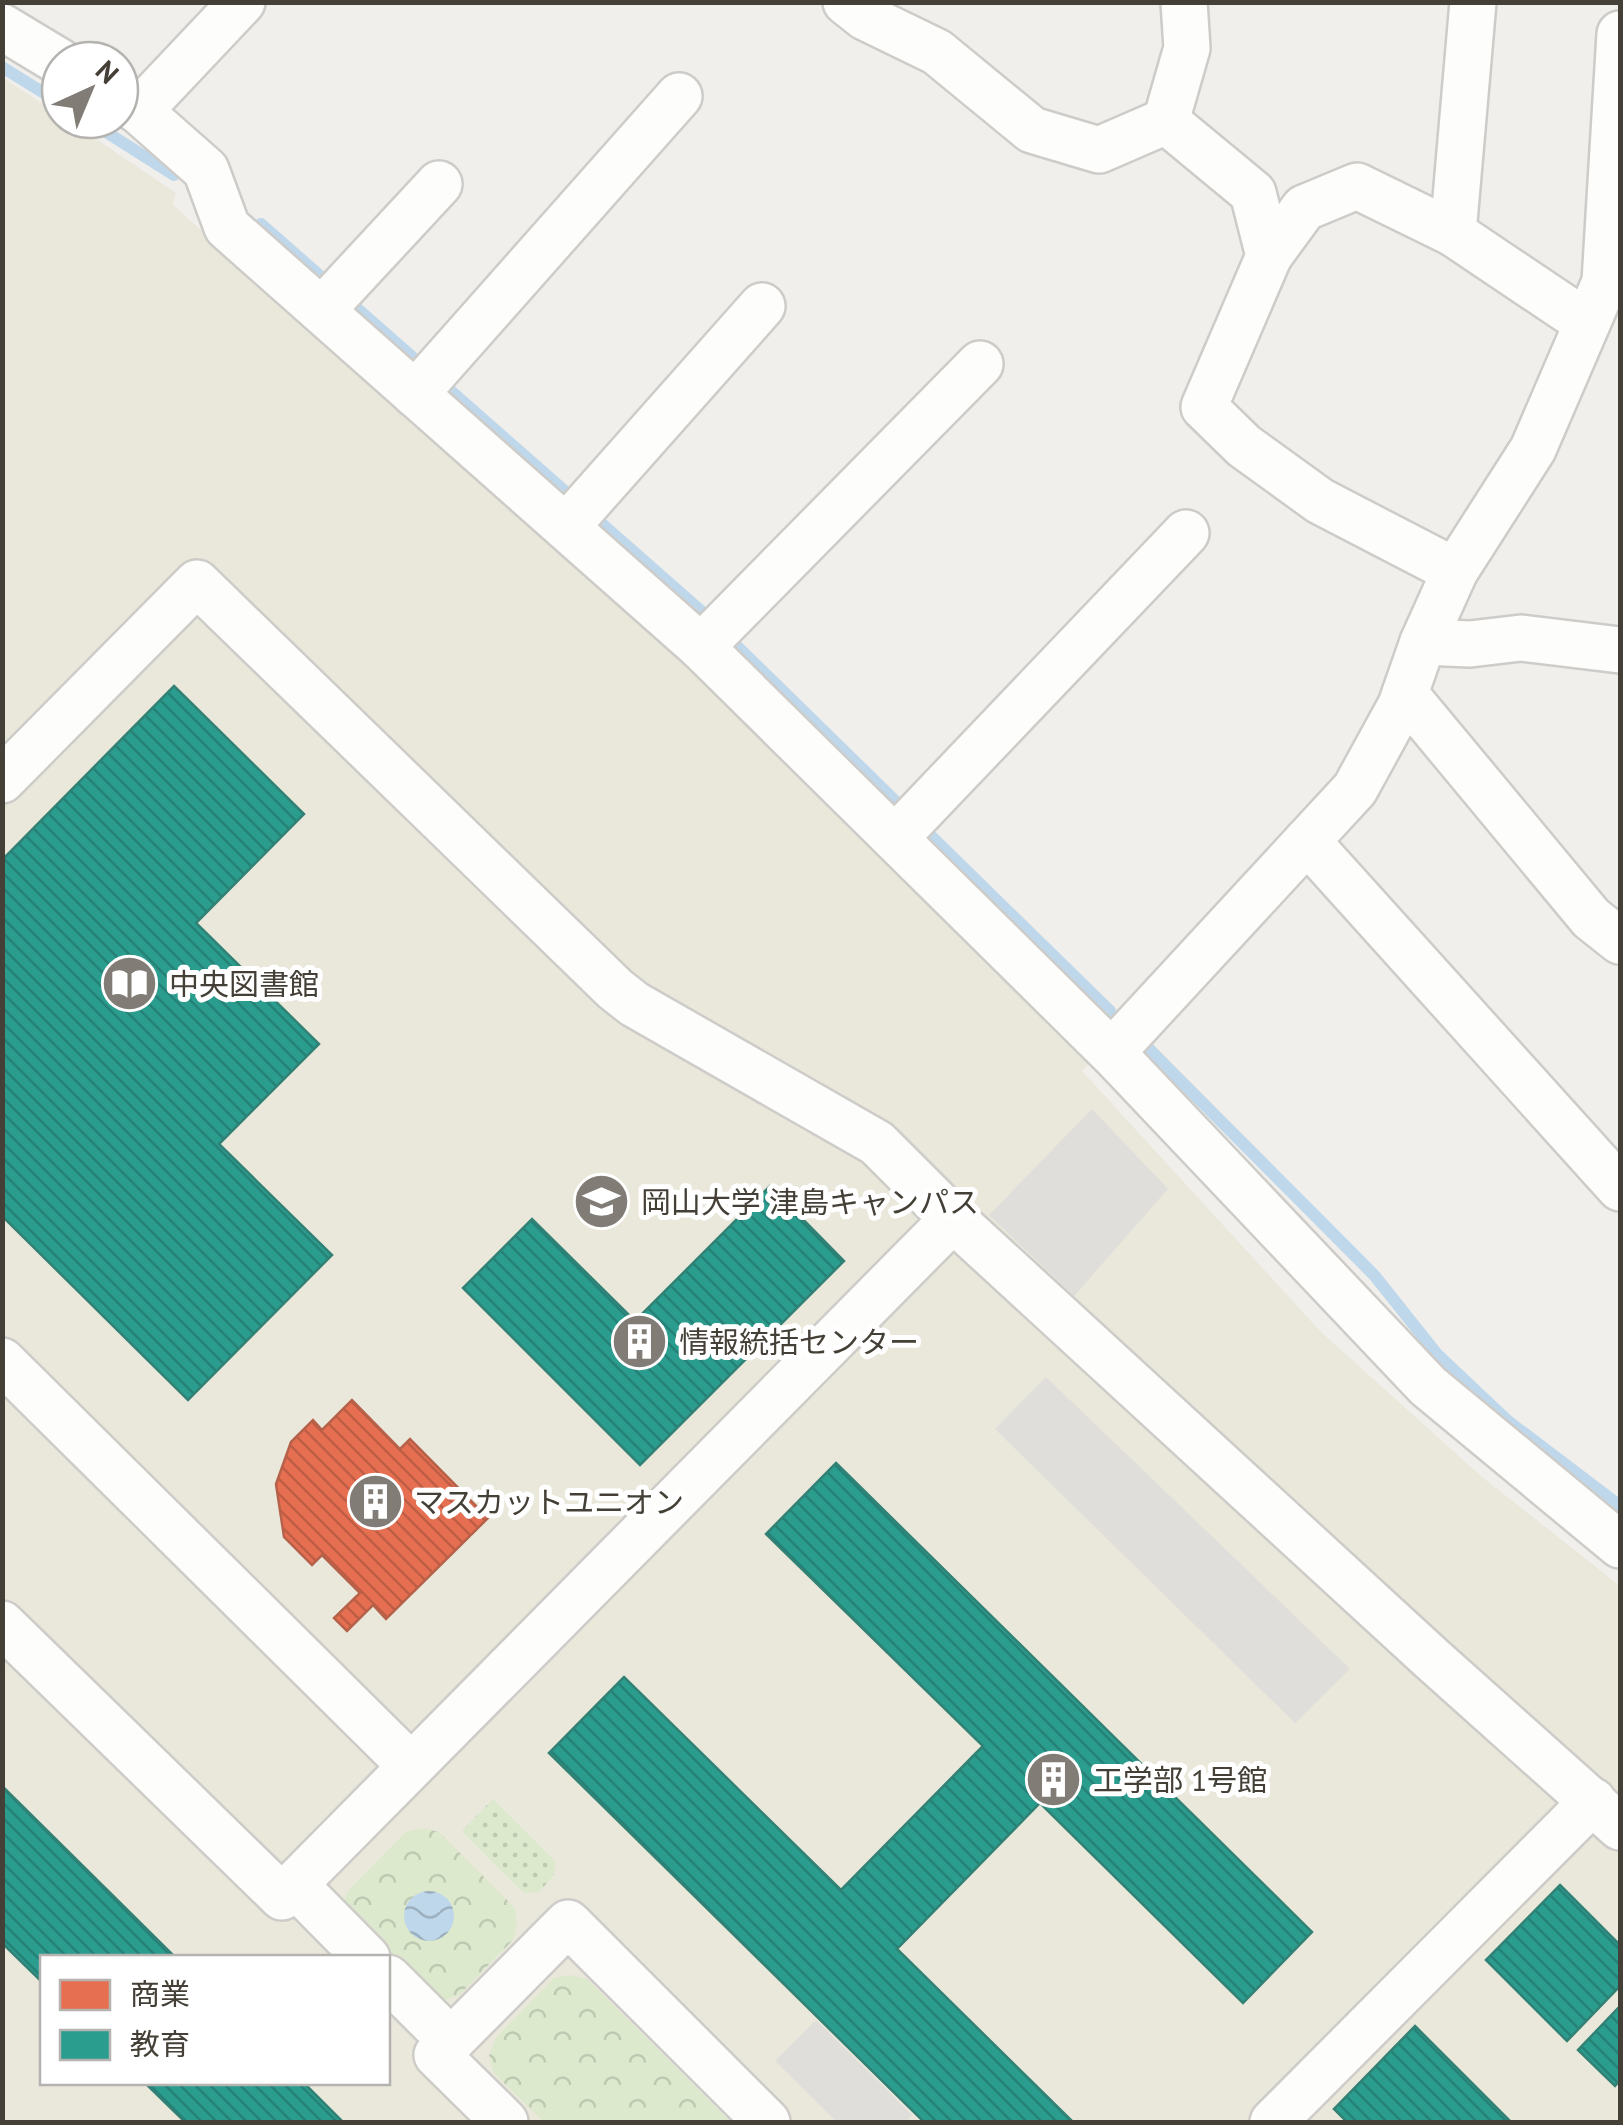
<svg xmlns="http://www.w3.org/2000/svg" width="1623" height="2125" font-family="'PT Sans','Noto Sans JP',sans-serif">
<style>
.education{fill:#eae7db;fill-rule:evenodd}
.grass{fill:url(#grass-dots)}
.park{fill:url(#park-crowns)}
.parking{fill:#dfdeda}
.water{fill:url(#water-waves)}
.shops{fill:url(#shops-back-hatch);stroke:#b66149;stroke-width:2.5}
.schools{fill:url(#schools-back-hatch);stroke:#328175;stroke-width:2.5}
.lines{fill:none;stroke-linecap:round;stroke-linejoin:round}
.stream{stroke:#bed7eb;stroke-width:12}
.minor-casing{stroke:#ceccc8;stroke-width:50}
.minor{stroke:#fdfdfc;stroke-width:45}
.labels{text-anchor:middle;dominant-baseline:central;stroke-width:10;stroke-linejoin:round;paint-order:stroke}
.poi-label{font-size:30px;fill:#454037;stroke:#fff;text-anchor:start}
</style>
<defs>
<pattern id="grass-dots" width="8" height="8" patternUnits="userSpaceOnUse" patternTransform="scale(2.5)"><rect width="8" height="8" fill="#dce9cd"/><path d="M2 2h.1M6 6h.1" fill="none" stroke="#bec9b1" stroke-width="1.8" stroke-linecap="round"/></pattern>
<pattern id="park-crowns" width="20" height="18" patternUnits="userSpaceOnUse" patternTransform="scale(2.5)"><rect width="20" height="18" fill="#dce9cd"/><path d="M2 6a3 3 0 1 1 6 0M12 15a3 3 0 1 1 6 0" fill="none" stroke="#bec9b1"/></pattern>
<pattern id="water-waves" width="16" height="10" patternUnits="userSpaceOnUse" patternTransform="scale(2.5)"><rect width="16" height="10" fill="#bed7eb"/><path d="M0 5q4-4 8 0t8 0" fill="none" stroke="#9cb0bf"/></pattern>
<pattern id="shops-back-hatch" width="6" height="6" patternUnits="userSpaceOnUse" patternTransform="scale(2.5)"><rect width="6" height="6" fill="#e76f51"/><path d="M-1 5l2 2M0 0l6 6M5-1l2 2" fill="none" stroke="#bd5d44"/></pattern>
<pattern id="schools-back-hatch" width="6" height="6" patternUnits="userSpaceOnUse" patternTransform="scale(2.5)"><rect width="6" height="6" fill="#2a9d8f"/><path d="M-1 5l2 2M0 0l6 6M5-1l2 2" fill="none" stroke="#268176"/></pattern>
</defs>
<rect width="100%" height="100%" fill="#f0efeb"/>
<path class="education" d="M3 78 60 115V120H68L176 193 173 205 682 663 1091 1061 1082 1071 1321 1332 1482 1477 1620 1586V2122H3ZM42 1958H388V2082H42Z"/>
<polygon class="grass" points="493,1799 556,1862 553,1876 539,1892 524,1893 462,1831"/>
<g class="park">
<polygon points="423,1828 439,1832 515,1908 517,1925 513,1940 459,1995 439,2002 420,1998 342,1907 348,1891 406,1832"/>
<polygon points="571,1975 587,1979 731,2122 544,2122 494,2073 489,2055 496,2038 554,1978"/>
</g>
<g class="parking">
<polygon points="1092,1109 1168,1189 1074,1296 989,1215"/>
<polygon points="1046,1377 1350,1669 1295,1723 995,1429"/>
<polygon points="816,2020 912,2115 905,2122 837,2122 775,2061"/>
</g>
<circle class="water" cx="429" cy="1916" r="25"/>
<polygon class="shops" points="352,1400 400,1449 410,1439 488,1518 386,1619 373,1605 347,1631 334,1618 360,1593 322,1555 312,1565 284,1537 276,1484 291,1442 313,1420 322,1430"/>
<g class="schools">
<polygon points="174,686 304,814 196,923 319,1044 219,1144 332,1255 188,1400 2,1216 2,860"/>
<polygon points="770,1186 844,1261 640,1465 463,1288 532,1219 635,1321"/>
<polygon points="836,1463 1312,1932 1243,2003 1040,1803 897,1949 1073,2122 924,2122 549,1753 624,1677 841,1890 974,1755 983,1746 766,1534"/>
<polygon points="2,1786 176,1958 42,1958 42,1982 2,1943"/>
<polygon points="1560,1885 1620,1945 1620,1986 1567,2041 1486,1960"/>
<polygon points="1620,2006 1620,2080 1615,2086 1578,2050"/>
<polygon points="1415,2026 1511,2122 1347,2122 1334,2109"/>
<polygon points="144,2082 303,2082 343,2122 185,2122"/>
</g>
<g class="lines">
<g class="stream">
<polyline points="2,67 60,103"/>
<polyline points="87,120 174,175"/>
<polyline points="261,224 701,611 1110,1011"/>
<polyline points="1149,1049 1374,1275 1437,1354 1508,1421 1620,1506"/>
</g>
<defs>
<g id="minor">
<polyline points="846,2 865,17 937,52 1032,130 1099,150 1166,121"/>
<polyline points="2,27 60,62"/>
<polyline points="120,99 139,111 206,170 227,227 701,647 1116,1057 1428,1386 1620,1545"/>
<polyline points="139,111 242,2"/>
<polyline points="1166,121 1253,193 1269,256 1204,407 1244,446 1320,501 1455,571"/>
<polyline points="1166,121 1187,48 1184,2"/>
<polyline points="1453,233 1473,2"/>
<polyline points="1269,256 1304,208 1357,186 1453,233 1587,323"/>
<polyline points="322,310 439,184"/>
<polyline points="415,394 679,96"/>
<polyline points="566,527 762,306"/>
<polyline points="1423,642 1470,644 1521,638 1620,650"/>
<polyline points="701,647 980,364"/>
<polyline points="1405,694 1591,918 1620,941"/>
<polyline points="2,780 197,583 615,989 634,1004 877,1143 953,1219 1431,1658 1620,1827"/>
<polyline points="895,838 1186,533"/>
<polyline points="1307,841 1620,1188"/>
<polyline points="1112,1052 1355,789 1401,705 1423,642 1455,571 1533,449 1605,282 1620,34"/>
<polyline points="2,1361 410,1765"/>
<polyline points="2,1624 282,1897 953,1219"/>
<polyline points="294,1884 367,1958"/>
<polyline points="388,1978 451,2041"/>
<polyline points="505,2122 437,2055 568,1923 767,2122"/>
<polyline points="1273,2122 1593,1801"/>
</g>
</defs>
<use href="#minor" class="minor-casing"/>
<use href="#minor" class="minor"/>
</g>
<defs>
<symbol id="library-disc" viewBox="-11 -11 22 22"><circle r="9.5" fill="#817d76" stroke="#fff"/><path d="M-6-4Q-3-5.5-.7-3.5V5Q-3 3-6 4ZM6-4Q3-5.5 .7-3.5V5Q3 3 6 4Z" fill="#fff"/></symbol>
<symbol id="university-disc" viewBox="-11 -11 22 22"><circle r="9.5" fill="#817d76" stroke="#fff"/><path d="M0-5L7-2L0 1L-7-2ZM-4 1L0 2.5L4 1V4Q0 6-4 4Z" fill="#fff"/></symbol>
<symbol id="building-disc" viewBox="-11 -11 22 22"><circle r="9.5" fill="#817d76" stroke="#fff"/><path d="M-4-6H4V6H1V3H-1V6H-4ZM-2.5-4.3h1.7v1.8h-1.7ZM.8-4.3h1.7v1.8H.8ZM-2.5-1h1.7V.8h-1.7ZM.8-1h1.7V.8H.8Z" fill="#fff"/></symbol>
</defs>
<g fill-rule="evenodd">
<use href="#library-disc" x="98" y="952" width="63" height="63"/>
<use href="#university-disc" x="570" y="1170" width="63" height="63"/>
<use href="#building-disc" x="608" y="1310" width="63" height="63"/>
<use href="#building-disc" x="344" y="1470" width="63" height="63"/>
<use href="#building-disc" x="1022" y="1748" width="63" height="63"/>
</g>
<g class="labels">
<g class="poi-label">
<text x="169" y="983">中央図書館</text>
<text x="641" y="1201">岡山大学 津島キャンパス</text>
<text x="679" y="1341">情報統括センター</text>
<text x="414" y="1501">マスカットユニオン</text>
<text x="1093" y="1779">工学部 1号館</text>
</g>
</g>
<rect width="1623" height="2125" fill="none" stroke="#454037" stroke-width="10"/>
<rect x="40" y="1955" width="350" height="130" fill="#ffffff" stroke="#b5b3af" stroke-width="2.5"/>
<rect x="60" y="1980" width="50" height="30" fill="#e76f51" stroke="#b5b3af" stroke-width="2.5"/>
<text x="130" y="2005" font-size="30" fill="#454037">商業</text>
<rect x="60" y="2030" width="50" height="30" fill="#2a9d8f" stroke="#b5b3af" stroke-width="2.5"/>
<text x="130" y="2055" font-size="30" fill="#454037">教育</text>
<g transform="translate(90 90) rotate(44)"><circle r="48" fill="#ffffff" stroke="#b5b3af" stroke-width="2.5"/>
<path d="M0-8L18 38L0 25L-18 38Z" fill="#817d76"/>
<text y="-15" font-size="28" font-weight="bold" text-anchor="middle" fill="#454037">N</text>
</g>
</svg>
